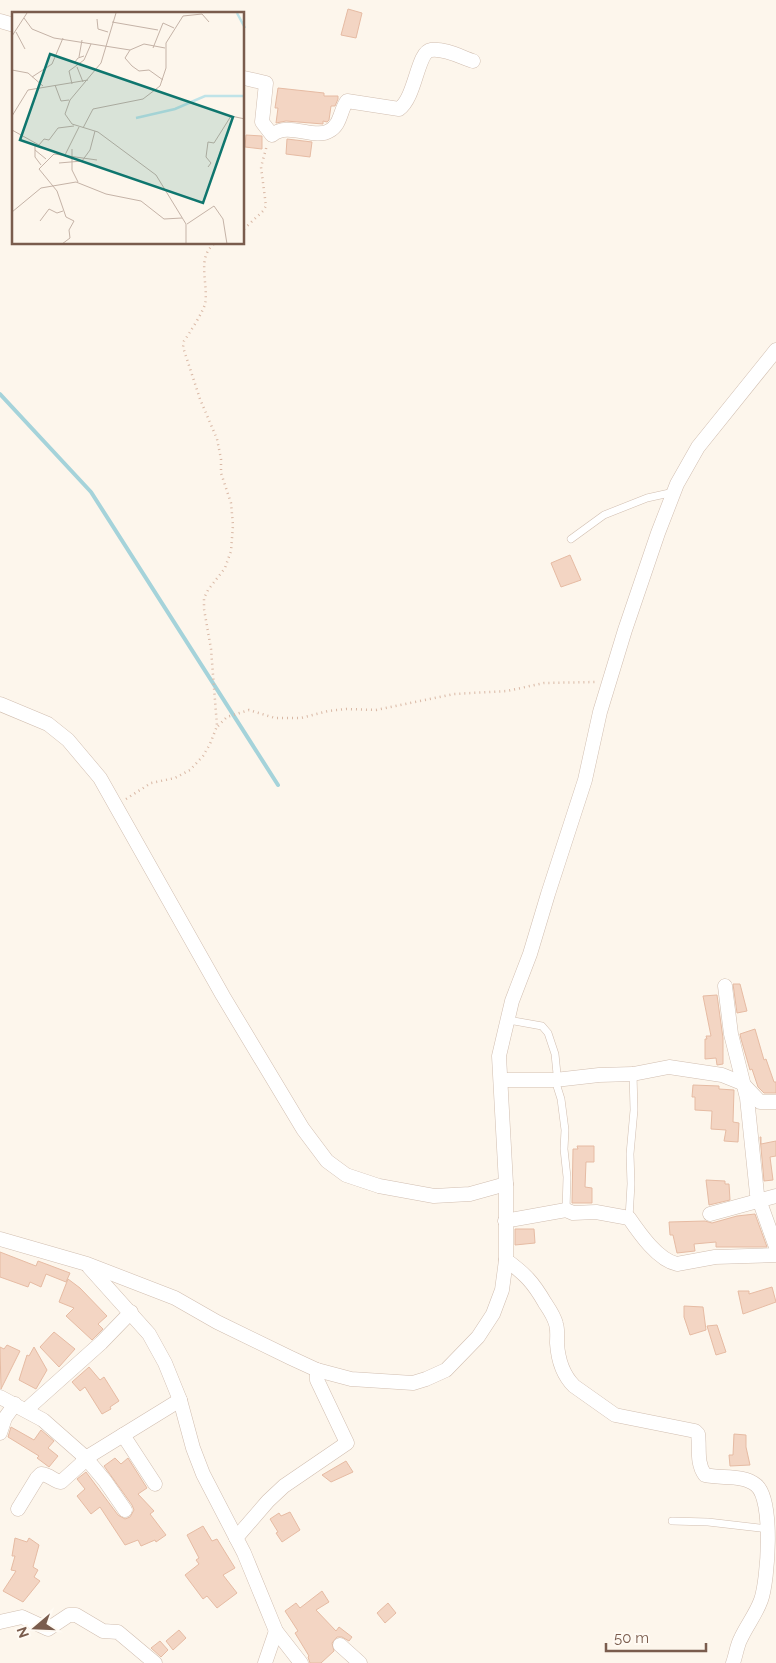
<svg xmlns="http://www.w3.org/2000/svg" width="776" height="1663" font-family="Raleway,sans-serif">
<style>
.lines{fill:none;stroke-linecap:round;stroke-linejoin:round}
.stream{stroke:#a5d3da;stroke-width:4}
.building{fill:#f3d5c3;stroke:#e6bba3}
.lane-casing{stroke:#d1beb0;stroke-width:8}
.street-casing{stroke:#d1beb0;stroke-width:15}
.path{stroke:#d9b8a5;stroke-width:2.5;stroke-dasharray:1 4;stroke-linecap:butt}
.lane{stroke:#fff;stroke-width:7}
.street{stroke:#fff;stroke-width:14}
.inset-river{fill:none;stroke:#bfe3e8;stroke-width:2.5}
.inset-road{fill:none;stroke:#c5b3a7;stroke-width:1}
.view{fill:#0f766e;fill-opacity:0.15;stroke:#0f766e;stroke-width:2.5}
.inset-edge{fill:none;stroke:#7a5c4d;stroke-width:2.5}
</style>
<rect width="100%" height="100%" fill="#fdf6ec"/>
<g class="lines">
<polyline class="stream" points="0,394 91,492 278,785"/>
</g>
<g class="building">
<polygon points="348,9 362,13 356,38 341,35"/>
<polygon points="278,88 324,93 324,96 338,96 338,99 335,106 331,106 329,120 327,122 323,121 323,124 286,121 276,123 278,108 275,108"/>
<polygon points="246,135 262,136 262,149 245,147"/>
<polygon points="287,139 312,142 310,157 286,154"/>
<polygon points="570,555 581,580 561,587 551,563"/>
<polygon points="733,984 740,984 747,1011 737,1013"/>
<polygon points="717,995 723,1038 723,1064 717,1065 716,1058 705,1059 705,1039 707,1039 706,1036 711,1036 703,996"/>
<polygon points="755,1029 764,1060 766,1059 774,1082 776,1082 776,1093 764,1093 758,1087 752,1069 750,1070 741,1039 740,1034"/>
<polygon points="693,1085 719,1086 719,1089 734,1090 733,1122 739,1123 738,1142 724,1141 726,1130 711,1129 712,1111 695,1110 695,1097 692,1097"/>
<polygon points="760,1137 761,1137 761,1144 776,1141 776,1156 770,1157 773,1180 764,1181"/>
<polygon points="577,1146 594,1146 594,1162 586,1162 585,1187 592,1188 592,1203 572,1203 573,1149 578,1149"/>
<polygon points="706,1180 725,1181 725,1184 729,1184 730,1200 709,1205"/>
<polygon points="755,1214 767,1247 716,1247 716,1242 694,1244 695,1251 677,1253 673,1235 670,1235 669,1222 705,1221 712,1223 737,1216"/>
<polygon points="515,1229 534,1229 535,1243 515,1245"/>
<polygon points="0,1252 36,1266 38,1261 70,1273 66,1282 46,1274 41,1287 30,1282 28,1287 0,1277"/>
<polygon points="68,1279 80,1288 107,1316 98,1324 103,1329 92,1340 66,1316 74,1308 59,1302"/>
<polygon points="772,1287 776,1302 743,1314 738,1291 749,1291 749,1294"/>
<polygon points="684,1306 703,1307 706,1330 690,1335 684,1317"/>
<polygon points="717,1325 726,1352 716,1355 707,1326"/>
<polygon points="54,1332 75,1349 59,1367 40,1347"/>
<polygon points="7,1345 20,1351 1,1389 0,1347 4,1349"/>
<polygon points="34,1347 47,1370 36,1389 19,1380 27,1355 29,1356"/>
<polygon points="89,1367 100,1380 104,1377 119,1401 110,1407 111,1409 102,1414 85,1387 80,1391 72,1382"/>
<polygon points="11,1427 34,1440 41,1430 54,1441 48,1448 58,1456 49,1467 37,1458 39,1456 8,1437"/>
<polygon points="734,1434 746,1435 746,1447 750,1465 730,1466 729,1455 733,1455"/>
<polygon points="115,1458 121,1464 128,1458 147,1488 138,1494 154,1511 150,1514 166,1535 156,1542 155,1540 141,1546 138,1540 125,1545 100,1507 91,1514 77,1496 85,1489 77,1479 86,1472 118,1515 125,1519 130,1517 134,1510 132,1505 104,1466"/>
<polygon points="346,1461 353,1472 331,1482 322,1475"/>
<polygon points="290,1512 300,1530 282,1542 276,1533 278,1532 270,1519 279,1513 281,1516"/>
<polygon points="203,1526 212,1541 217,1539 235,1568 223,1575 237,1593 217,1608 207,1596 203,1599 185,1575 199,1564 196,1560 199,1558 187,1535"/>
<polygon points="15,1538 27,1542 29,1538 39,1545 33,1567 38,1570 34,1577 40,1581 23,1602 3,1591 16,1571 11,1570 15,1556 12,1556"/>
<polygon points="322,1591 329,1602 316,1610 336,1631 339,1627 352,1637 349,1641 342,1637 337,1637 332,1643 334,1651 321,1663 310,1663 308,1657 309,1656 295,1633 298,1631 285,1611 296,1603 300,1608"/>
<polygon points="388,1603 396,1613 385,1623 377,1613"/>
<polygon points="179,1630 186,1638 173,1650 166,1641"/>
<polygon points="160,1641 168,1650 161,1657 151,1648"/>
</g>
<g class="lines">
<defs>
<g id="lane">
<polyline points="571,539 604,515 647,498 674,492"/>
<polyline points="508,1020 542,1026 548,1033 555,1054 557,1074 555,1080 561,1099 565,1130 564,1149 567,1177 566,1210"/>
<polyline points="629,1218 631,1184 630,1154 634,1110 633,1074"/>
<polyline points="672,1521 708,1522 768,1529"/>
</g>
<g id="street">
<polyline points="0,21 14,25"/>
<path d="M244 78 266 83 262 122 272 135C288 121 314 140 329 131 341 125 340 110 347 101L399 109C416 97 417 52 431 50 444 48 461 57 473 61"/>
<polyline points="0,704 48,724 68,740 100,778 223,996 303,1129 327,1161 346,1175 379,1186 434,1196 470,1194 506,1184"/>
<polyline points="725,986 731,1034 747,1098 757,1194 776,1247"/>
<polyline points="501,1080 555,1080 599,1075 633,1074 669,1067 722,1075 742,1083 760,1102 776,1102"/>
<polyline points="710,1214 776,1196"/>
<path d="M505 1221 566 1210 573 1213 596 1212 629 1218C640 1234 658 1260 677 1264L715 1257 776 1255"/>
<polyline points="0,1239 87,1264 175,1298 217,1322 291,1358 317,1370 351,1379 413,1383 426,1379 446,1370 478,1337 493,1314 502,1290 506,1260 506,1184 499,1056 512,1001 530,954 548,894 585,780 600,712 625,630 658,533 677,484 698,447 776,350"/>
<path d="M506 1260C525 1274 533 1282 545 1303 549 1309 554 1316 556 1324 558 1330 557 1337 557 1343 558 1359 563 1375 574 1386L615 1415 695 1431 698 1434C700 1447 696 1463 705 1475 721 1479 743 1474 756 1485 774 1499 768 1580 761 1600 756 1614 747 1625 741 1638 737 1645 736 1655 733 1663"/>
<polyline points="89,1267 149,1334 165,1363 180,1400 193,1448 203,1474 244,1553 276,1631 301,1663"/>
<polyline points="0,1397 43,1420 85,1457 89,1456 180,1400"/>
<polyline points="26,1410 101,1343 131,1312"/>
<polyline points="0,1433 5,1418 15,1404"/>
<polyline points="123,1435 155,1484"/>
<polyline points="89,1456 90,1463 105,1481 125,1510"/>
<path d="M18 1509 37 1478 41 1474C51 1475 53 1481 61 1482L81 1464 85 1457"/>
<polyline points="236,1538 268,1501 284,1486 347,1443 317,1380 317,1370"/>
<polyline points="0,1622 22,1617 48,1629 69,1615 76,1615 103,1631 118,1632 155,1663"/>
<polyline points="340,1645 360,1663"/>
<polyline points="265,1663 276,1631"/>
</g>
</defs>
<use href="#lane" class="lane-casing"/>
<use href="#street" class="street-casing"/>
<g class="path">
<polyline points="244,229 263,211 266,206 261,167 267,145"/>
<polyline points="218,726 227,717 249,710 275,718 301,718 328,711 346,709 376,710 454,694 507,691 544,683 595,682"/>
<path d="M126 799 151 783 175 778 190 770 203 756 210 744 217 726 211 649 204 609V598L208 590 225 568 231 551 233 525 231 503 221 473V459L217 439 200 399 183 347 184 341C189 334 203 312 205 304 209 285 196 258 214 244"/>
</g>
<use href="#lane" class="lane"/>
<use href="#street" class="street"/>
</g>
<g transform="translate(12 12)">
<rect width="232" height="232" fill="#fdf6ec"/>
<path class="inset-river" d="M225 1 233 16M124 106 163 97 193 84H233"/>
<path class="inset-road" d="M104 1 89 51 58 88 53 102 60 112 86 120 144 163 174 212V232M12 6 20 17 42 26 118 38 132 32 153 36M85 7 86 17 96 20M100 10 146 18M4 20 13 37M0 24 15 1M141 36 151 11 162 16M118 38 113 46 120 54 127 59 137 58 151 68M67 45 70 28M66 53 63 50 66 46 72 44M65 55 71 70M0 58 16 61 31 74M20 65 40 52 51 26M60 72 57 59 72 48 79 32M43 73 49 89 57 88M0 104 16 78 76 68M71 116 81 97 131 87 148 74 154 56V31L171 4 190 2 197 10M0 118 27 133 32 127 37 128 46 116 62 114M23 132V138L34 147M60 137V158L66 170M23 138V145L29 153M53 143 67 115M47 151 70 149 78 138 83 119M196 155 199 151 194 145 196 130 202 131 219 104 233 107M0 200 29 176 64 170 94 182 129 189 152 207 170 206M28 209 37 197 45 201 51 199M175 212 202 194 211 207 215 232M50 232 58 226 57 218 62 209 54 205 45 179 27 157 42 142 85 148"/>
<path class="view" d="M38 42 221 105 191 191 8 128Z"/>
<rect width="232" height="232" class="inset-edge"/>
</g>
<g transform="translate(35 1628) rotate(251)" stroke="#fffaf3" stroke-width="4" paint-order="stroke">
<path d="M0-4L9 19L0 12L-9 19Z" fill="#7a5c4d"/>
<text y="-8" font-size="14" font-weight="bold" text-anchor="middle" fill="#7a5c4d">N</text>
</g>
<path d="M606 1643v8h100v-8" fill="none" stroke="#7a5c4d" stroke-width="2.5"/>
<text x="614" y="1643" font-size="15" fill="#7a5c4d" stroke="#fffaf3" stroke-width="4" paint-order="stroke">50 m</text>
</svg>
